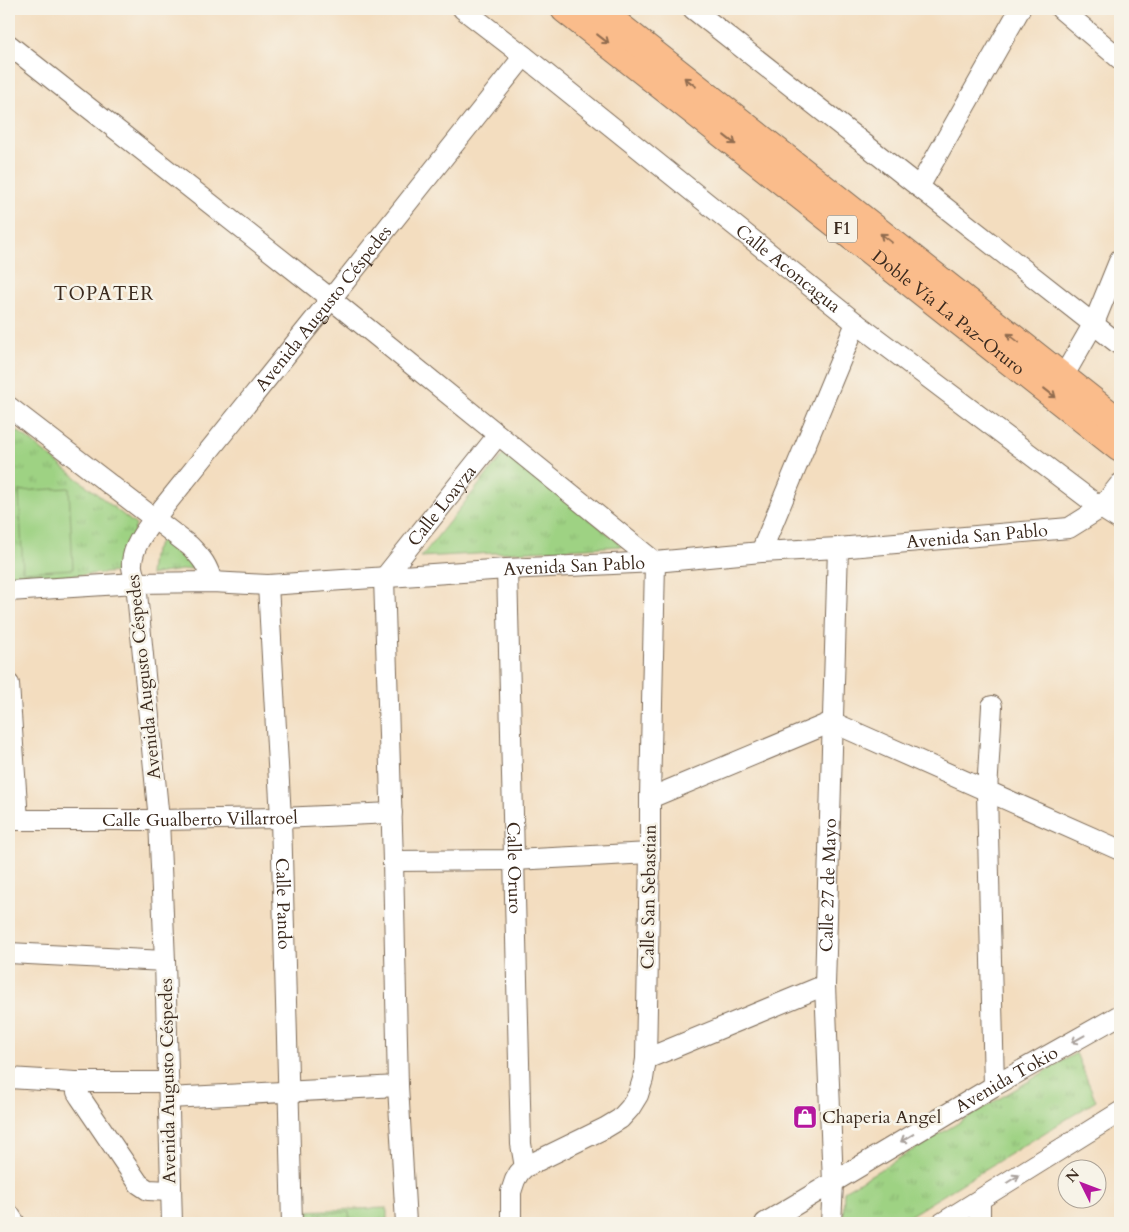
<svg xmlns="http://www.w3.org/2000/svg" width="1129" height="1232" font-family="Cardo,serif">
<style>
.grass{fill:url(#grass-tufts);stroke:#6c7e50}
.garden{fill:#9ed283;stroke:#6c7e50}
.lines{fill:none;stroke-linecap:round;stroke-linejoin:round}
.minor-casing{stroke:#7b6956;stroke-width:22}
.highway-casing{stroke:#7b6956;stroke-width:30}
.minor{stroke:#fff;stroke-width:20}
.highway{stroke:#fabc8b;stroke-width:28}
.oneway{stroke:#916c4f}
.oneway2{stroke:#a79f9a}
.labels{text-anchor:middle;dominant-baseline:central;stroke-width:5;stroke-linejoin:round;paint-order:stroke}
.shield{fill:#f7f3e8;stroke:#73665b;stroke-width:1}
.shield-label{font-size:16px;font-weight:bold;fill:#3b2a1e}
.street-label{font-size:18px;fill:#3b2a1e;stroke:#f7f3e8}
.poi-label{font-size:18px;fill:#3b2a1e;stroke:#f7f3e8;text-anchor:start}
.neighbourhood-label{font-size:19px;letter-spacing:1px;fill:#3b2a1e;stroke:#f7f3e8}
</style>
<defs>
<pattern id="grass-tufts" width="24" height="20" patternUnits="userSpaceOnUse" patternTransform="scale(1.25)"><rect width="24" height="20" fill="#9ed283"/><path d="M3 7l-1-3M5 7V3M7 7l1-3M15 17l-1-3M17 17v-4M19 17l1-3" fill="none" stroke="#89b471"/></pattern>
</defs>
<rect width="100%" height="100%" fill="#f7f3e8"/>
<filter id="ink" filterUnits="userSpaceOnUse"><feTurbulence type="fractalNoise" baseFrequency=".02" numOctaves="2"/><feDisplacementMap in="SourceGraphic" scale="10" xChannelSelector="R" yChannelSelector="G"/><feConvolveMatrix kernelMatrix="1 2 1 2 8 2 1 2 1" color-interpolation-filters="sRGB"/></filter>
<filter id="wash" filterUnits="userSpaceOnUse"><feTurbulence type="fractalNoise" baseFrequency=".0096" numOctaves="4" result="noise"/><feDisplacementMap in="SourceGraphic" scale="20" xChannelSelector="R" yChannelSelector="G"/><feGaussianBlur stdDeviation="1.12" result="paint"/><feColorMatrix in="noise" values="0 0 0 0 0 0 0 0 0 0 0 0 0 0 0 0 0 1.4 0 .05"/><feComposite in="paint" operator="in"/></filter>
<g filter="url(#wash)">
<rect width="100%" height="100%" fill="#f3ddbf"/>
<g class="grass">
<polygon points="9,424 136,525 120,572 9,580"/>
<polygon points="506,451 623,546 421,557"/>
<polygon points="161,540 194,568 150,575 152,556"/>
<polygon points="1076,1053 1096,1101 898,1223 843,1223 844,1191"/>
<polygon points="387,1208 387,1223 296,1223 296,1211"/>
</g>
<g class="garden">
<polygon points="69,488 73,569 23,572 19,491"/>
<polygon points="349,1212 350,1223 299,1223 299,1214"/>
</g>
</g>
<g filter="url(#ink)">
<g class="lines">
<defs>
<g id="minor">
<path id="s1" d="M463 9 524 56 856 323 1101 508 1120 520"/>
<polyline points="693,9 919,187 1120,345"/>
<polyline points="1061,9 1120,59"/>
<polyline points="9,45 331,299 655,562 650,798 650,853 646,1059 643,1079 638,1095 630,1108 620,1119 605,1128 525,1167 519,1173 515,1180 511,1192 511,1223"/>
<polyline points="919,187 1020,9"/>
<polyline points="1063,377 1094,323 1120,259"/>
<path d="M9 407 190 546C202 558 208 566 212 582"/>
<polyline points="761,552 856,323"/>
<path id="s2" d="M507 569 521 1144 525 1167"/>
<path id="s3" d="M268 585 281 818 292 1223"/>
<path id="s4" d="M9 591 136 583 212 582 268 585 507 569 655 562 761 552 838 548 1069 528 1101 508 1120 484"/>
<polyline points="9,684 18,820"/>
<polyline points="992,706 987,792 994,1086"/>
<polyline points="650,798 832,722 1120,850"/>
<path id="s5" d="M9 820H159L281 818 392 813"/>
<polyline points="393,861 514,860 650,853"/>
<polyline points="9,953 165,961"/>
<polyline points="646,1059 825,985"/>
<polyline points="9,1078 76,1082 168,1082"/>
<polyline points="76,1082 77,1092 80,1097 139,1184 148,1190 170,1191"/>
<polyline points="169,1098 398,1086"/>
<polyline points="980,1200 980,1223"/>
<polyline points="9,1214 15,1223"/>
<path id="s6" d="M172 1223 165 961 159 820 136 583C135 577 131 569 132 563 133 546 145 531 154 519L331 299 524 56"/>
<path id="s7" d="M406 1223 398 1086 393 861 384 578 498 435"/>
<path id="s8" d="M765 1223 994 1086 1120 1015"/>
<path id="s9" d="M831 1223 833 1183 825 985 838 548"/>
<polyline points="942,1223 1120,1112"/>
</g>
<g id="highway">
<path id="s10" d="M565 9 1120 448"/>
<polyline points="597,9 1120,423"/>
</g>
</defs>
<use href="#minor" class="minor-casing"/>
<use href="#highway" class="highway-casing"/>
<use href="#minor" class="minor"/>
<use href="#highway" class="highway"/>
</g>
<defs><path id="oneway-shaft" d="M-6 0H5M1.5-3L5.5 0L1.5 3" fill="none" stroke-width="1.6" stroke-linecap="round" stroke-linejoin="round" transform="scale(1.25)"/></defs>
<g class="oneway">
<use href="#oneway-shaft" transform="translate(603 39) rotate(38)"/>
<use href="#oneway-shaft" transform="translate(690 82) rotate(-142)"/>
<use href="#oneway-shaft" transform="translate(730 140) rotate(38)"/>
<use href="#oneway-shaft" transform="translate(886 238) rotate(-142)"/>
<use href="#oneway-shaft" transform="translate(1013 338) rotate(-142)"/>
<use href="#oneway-shaft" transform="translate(1050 393) rotate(38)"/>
</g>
<g class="oneway2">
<use href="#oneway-shaft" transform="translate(1078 1039) rotate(151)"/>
<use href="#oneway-shaft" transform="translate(907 1138) rotate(149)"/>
<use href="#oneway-shaft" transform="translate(1013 1179) rotate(-32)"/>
</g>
</g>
<defs>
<symbol id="shop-square" viewBox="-11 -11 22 22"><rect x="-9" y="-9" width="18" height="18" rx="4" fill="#b5179e" stroke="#f7f3e8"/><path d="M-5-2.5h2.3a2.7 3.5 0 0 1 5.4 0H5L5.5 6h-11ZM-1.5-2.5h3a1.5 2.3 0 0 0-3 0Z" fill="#fff"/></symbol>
</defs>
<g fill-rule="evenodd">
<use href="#shop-square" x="791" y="1103" width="28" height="28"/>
</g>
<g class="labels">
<rect class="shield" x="827" y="215.5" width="30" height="27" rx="4"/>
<g class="shield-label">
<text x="842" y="229">F1</text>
</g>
<g class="street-label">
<text stroke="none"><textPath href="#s1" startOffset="416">Calle Aconcagua</textPath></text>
<text stroke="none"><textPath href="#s6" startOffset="982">Avenida Augusto Céspedes</textPath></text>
<text stroke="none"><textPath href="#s10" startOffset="489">Doble Vía La Paz-Oruro</textPath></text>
<text stroke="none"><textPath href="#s7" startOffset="738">Calle Loayza</textPath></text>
<text stroke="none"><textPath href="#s4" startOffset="970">Avenida San Pablo</textPath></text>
<text stroke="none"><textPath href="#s4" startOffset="566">Avenida San Pablo</textPath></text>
<text transform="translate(144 677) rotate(-96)">Avenida Augusto Céspedes</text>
<text stroke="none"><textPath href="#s5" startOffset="191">Calle Gualberto Villarroel</textPath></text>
<text stroke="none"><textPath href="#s2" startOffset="299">Calle Oruro</textPath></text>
<text stroke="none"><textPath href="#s9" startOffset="338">Calle 27 de Mayo</textPath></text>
<text transform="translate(649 897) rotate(-89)">Calle San Sebastian</text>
<text stroke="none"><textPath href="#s3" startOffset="319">Calle Pando</textPath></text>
<text stroke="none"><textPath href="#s8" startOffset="281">Avenida Tokio</textPath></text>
<text transform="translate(168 1081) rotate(-91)">Avenida Augusto Céspedes</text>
</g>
<g class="poi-label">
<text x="822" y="1117">Chaperia Angel</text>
</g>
<g class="neighbourhood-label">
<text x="104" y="294">TOPATER</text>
</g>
</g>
<rect width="1129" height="1232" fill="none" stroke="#f7f3e8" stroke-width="30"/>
<g transform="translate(1082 1184) rotate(312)"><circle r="24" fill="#f7f3e8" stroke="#aca397"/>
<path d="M0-4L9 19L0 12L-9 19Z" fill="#b5179e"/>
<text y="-8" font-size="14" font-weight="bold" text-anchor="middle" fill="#3b2a1e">N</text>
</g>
</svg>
